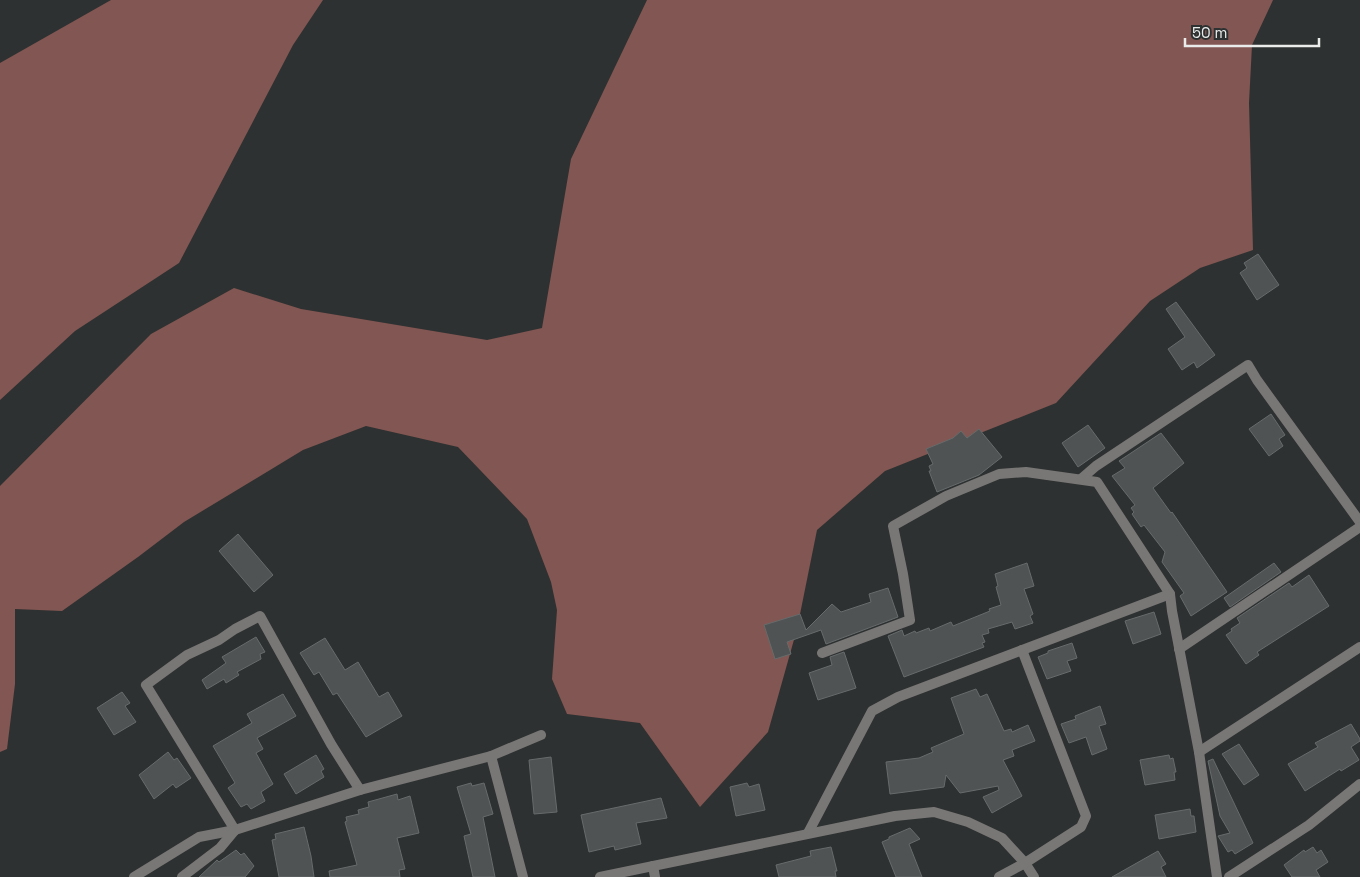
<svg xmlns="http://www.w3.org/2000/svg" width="1360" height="877" font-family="'Space Grotesk',sans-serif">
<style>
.forest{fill:#825652}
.building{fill:#4f5353;stroke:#676b6b}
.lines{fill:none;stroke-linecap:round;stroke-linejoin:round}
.service{stroke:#787776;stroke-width:10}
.minor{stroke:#787776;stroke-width:10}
.tertiary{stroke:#787776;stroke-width:10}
</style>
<rect width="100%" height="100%" fill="#2e3131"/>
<g class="forest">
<polygon points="111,0 323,0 293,45 179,263 75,331 0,400 0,63"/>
<polygon points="647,0 1273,0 1252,45 1249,103 1253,250 1200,268 1150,301 1056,403 885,471 817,530 797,629 768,732 700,807 640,723 567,714 552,679 557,610 551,582 527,519 458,447 366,426 303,450 184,522 138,557 62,611 15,609 15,684 7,749 0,752 0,486 151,334 234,288 301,309 487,340 542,328 571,159"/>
</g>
<g class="building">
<polygon points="1258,254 1279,285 1257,300 1240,273 1247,268 1244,263"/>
<polygon points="1176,302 1215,355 1197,368 1194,362 1182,370 1168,349 1185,337 1166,309"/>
<polygon points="1271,414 1285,435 1279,439 1283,446 1269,456 1249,429"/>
<polygon points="1088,425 1105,448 1078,467 1062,443"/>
<polygon points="979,429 1002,457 979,475 937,492 929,471 931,471 929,466 933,464 926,449 953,438 961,431 967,438"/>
<polygon points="1161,433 1184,463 1153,488 1171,513 1172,512 1227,592 1191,616 1180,596 1184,593 1162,562 1165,552 1144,525 1141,527 1132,514 1134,512 1131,508 1135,505 1112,476 1125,468 1119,461"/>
<polygon points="238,534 273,575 254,592 219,551"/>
<polygon points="1027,563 1034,586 1024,589 1033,614 1030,616 1033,623 1015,629 1012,622 988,629 989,633 982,635 985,642 982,643 984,647 904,677 888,636 902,630 904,636 915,631 916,633 929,628 930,631 951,622 953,626 990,611 989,609 1001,605 996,587 998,586 995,574"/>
<polygon points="1274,563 1281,572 1230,607 1224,598"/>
<polygon points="1309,575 1329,606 1257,652 1259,655 1246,664 1226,635 1232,631 1231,629 1240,623 1237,618 1289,583 1292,587"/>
<polygon points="888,588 898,617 826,644 821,630 787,642 791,654 775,659 764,625 800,614 806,630 832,604 841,612 871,602 869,594"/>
<polygon points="1154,612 1161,634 1133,644 1125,621"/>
<polygon points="256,637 265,652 260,654 261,659 237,672 239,675 226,683 224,679 207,689 202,680 226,663 222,657"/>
<polygon points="325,638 345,670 358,662 379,697 388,692 402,716 366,737 337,693 333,695 319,672 314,675 300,653"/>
<polygon points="1072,643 1077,658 1067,661 1071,671 1047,679 1038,657 1048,653 1048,651"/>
<polygon points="844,652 856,688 818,700 809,673 832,665 830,657"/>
<polygon points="976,689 980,697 987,694 1004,731 1011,729 1012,732 1028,725 1035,741 1012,750 1014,756 1003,760 1022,796 992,813 983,797 999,790 998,786 960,793 946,775 944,787 890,794 886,762 919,758 933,752 931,748 964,734 951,698"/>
<polygon points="122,692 130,703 125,706 136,722 114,735 97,708"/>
<polygon points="283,694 296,716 257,738 263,749 256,753 273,784 261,792 265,801 251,809 247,804 241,807 228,788 235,783 213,746 252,723 247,714"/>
<polygon points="1100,706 1106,724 1099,726 1107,749 1092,755 1086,737 1069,743 1061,724 1076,719 1075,716"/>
<polygon points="1351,724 1360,739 1360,741 1351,747 1359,760 1341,771 1340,769 1305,791 1288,764 1318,747 1315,743"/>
<polygon points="1239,744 1259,775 1244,785 1222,754"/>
<polygon points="168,752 174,760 177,758 191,778 176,788 173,784 154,799 139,775"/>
<polygon points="316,755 324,769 321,771 324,777 296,794 284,774"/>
<polygon points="1169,755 1170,759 1173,758 1176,772 1174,772 1175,780 1145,785 1140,760"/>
<polygon points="551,757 557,812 534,814 529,760"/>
<polygon points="1213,759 1253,843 1235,854 1232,850 1228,852 1218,836 1230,833 1220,816 1208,761"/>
<polygon points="471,783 472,786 484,783 493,814 483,817 495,877 473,877 464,836 471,834 457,787"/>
<polygon points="747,783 749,787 759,784 765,810 736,816 730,787"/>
<polygon points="397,794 398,800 410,796 419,833 397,838 405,869 399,870 400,877 330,877 329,871 357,865 345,822 347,821 346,817 359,814 358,810 369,807 368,802"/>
<polygon points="661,798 667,818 636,823 641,844 615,850 614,846 589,852 581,815"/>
<polygon points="1190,809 1191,816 1194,816 1196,832 1159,839 1155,815"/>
<polygon points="304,827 311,856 314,877 279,877 272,840 276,839 275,834"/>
<polygon points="910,828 920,839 909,844 922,877 896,877 882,842 889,839 889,837"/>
<polygon points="831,847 837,871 835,871 836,877 779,877 776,865 811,856 810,851"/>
<polygon points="1313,847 1317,853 1321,850 1328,862 1316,870 1320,877 1292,877 1284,865 1304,850 1305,852"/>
<polygon points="236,850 241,855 244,853 254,866 245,877 199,877 217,860 219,862"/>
<polygon points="1158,851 1166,864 1161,867 1166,877 1112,877"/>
</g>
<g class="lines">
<polyline class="service" points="653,866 655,877"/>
<g class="minor">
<polyline points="1081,479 1096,466 1248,365 1257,380 1360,522"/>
<polyline points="1179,649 1360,527"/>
<polyline points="822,653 910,620 903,574 893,526 946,496 999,474 1026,472 1097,482 1170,594 1172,611 1199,752 1217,877"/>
<polyline points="1199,752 1360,647"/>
<polyline points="491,756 523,877"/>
<polyline points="235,830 146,685 187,655 219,640 235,629 260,616 331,744 360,790"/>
<polyline points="808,833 872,711 898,697 1170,594"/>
<polyline points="134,877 199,837 235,830 360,790 491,756 541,735"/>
<polyline points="182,877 220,848 235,830"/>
<polyline points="600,877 895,816 934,812 968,822 1002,838 1025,863 1034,877"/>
<polyline points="999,877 1025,863 1081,827 1086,816 1022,650"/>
</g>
<polyline class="tertiary" points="1229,877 1309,825 1360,784"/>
</g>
<path d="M1185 38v8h134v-8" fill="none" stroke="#eaecec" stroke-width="2.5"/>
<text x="1192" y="38" font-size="15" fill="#eaecec" stroke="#2e3131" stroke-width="4" paint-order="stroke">50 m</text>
</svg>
